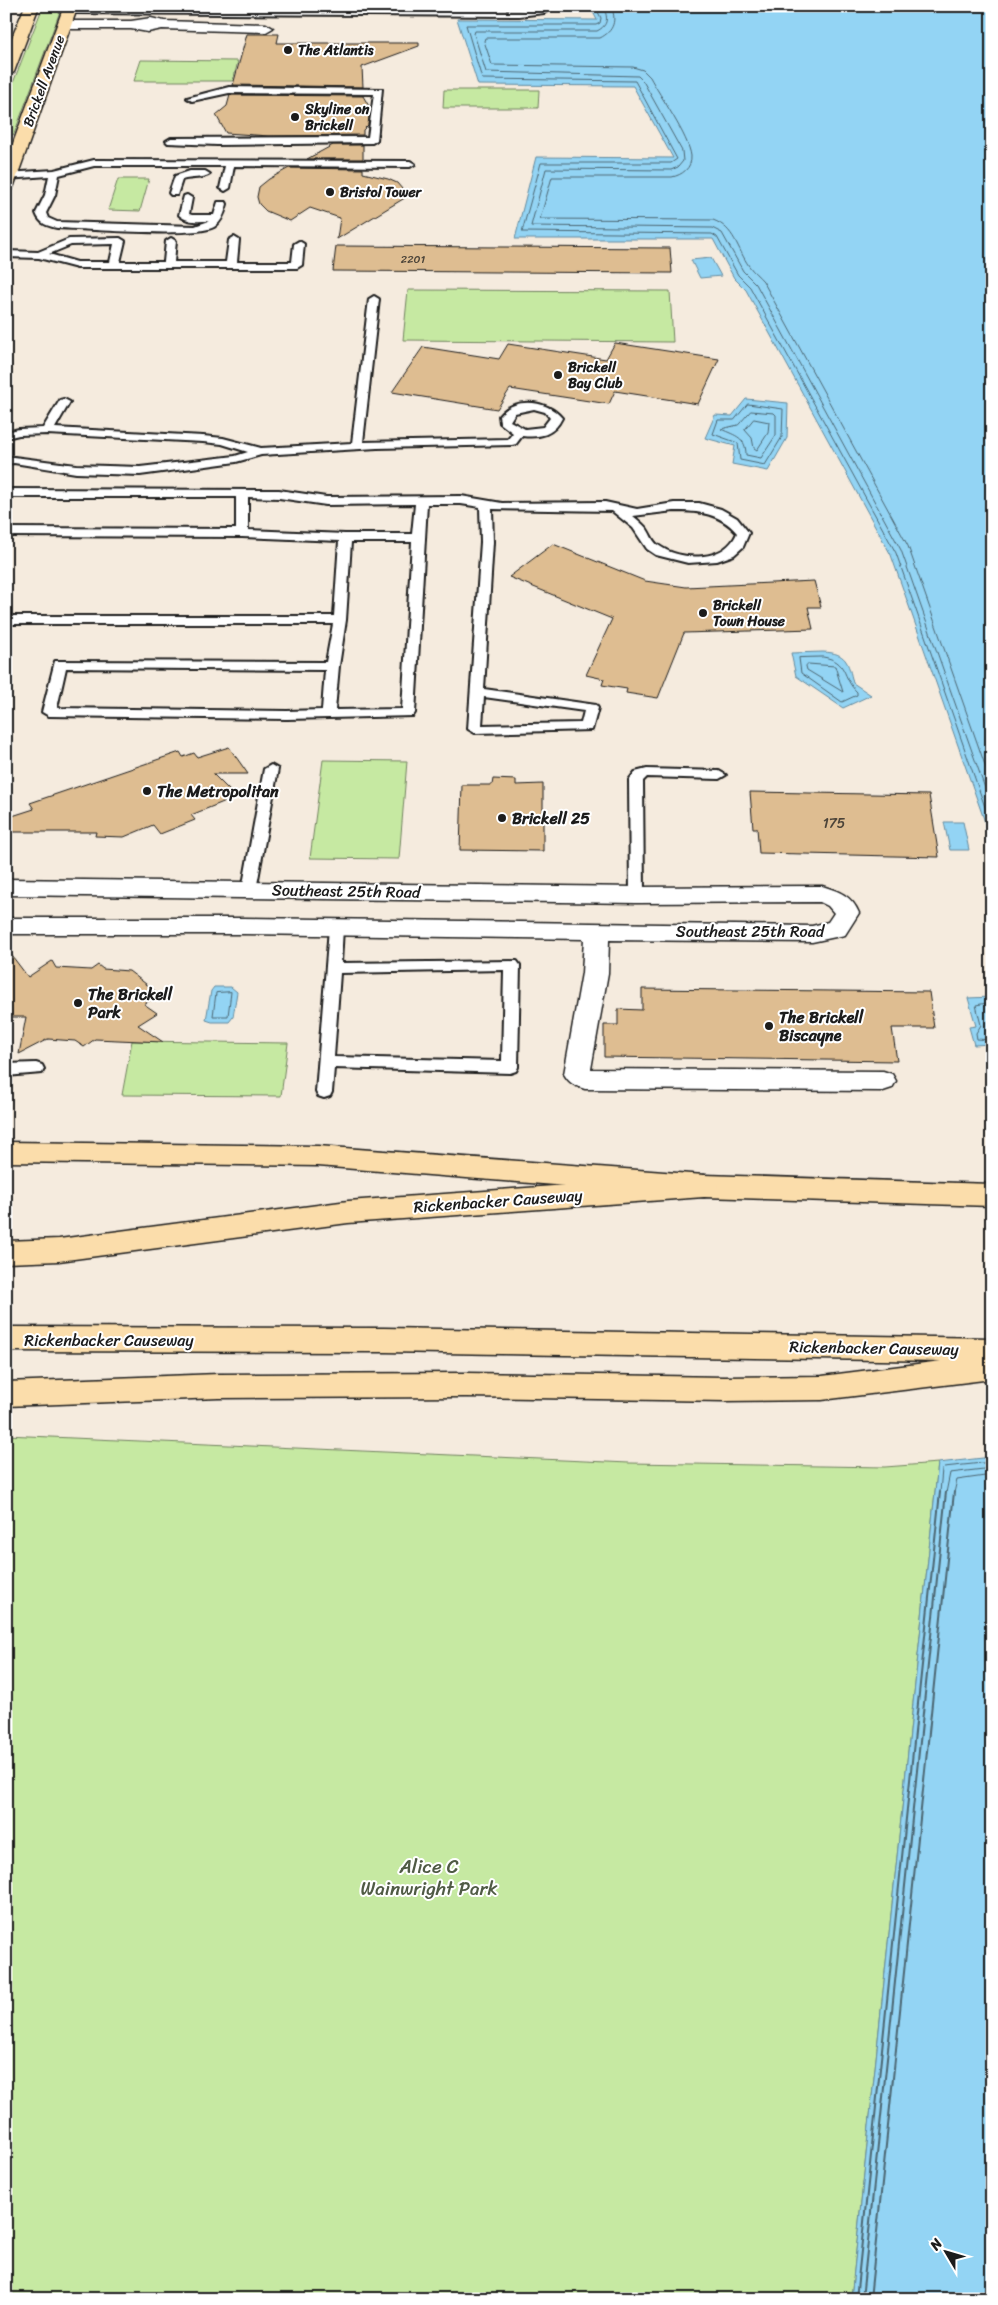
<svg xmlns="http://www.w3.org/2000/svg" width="998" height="2305" font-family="Sriracha,sans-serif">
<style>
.green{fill:#c6e9a2;stroke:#71825f}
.water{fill:#93d4f4;stroke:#638a9e}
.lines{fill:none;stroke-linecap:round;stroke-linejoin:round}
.shore-far1{stroke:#4c6672;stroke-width:1}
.shore{stroke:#4c6672;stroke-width:2}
.building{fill:#debd91;stroke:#1c1c1c}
.service-casing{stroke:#1c1c1c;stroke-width:4}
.minor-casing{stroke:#1c1c1c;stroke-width:3}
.primary-casing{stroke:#1c1c1c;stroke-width:3}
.motorway-casing{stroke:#1c1c1c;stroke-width:3}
.service{fill:#fff;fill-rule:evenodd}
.minor{fill:#fff;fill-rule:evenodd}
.primary{fill:#fbddab;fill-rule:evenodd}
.motorway{fill:#fbddab;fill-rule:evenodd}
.poi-dot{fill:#1c1c1c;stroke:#fff;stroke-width:2}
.labels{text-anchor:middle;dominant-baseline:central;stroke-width:4;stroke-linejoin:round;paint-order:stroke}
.far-number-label{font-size:11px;fill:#4c4439}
.far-poi-label{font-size:14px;font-weight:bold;fill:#1c1c1c;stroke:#fff;text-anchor:start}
.far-street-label{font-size:14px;fill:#1c1c1c;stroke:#fff}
.number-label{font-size:14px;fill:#4c4439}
.poi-label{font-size:16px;font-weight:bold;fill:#1c1c1c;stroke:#fff;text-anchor:start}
.street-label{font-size:16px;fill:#1c1c1c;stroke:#fff}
.near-park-label{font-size:19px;fill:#4f5a44;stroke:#fff}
</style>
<rect width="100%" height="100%" fill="#f5ebde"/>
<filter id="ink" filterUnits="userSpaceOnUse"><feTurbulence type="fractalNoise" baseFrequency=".02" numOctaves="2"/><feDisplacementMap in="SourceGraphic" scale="10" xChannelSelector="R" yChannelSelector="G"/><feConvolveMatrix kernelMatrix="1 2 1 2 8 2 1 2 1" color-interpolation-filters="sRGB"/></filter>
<g filter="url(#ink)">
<g class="green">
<polygon points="43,6 62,6 14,134 6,137 6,101"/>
<polygon points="141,60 238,61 233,81 134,81"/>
<polygon points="444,90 539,90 538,108 443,108"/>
<polygon points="118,179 149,179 140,211 108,210"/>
<polygon points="408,290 670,291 673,342 403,340"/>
<polygon points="323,760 407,761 399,859 310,858"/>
<polygon points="132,1041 288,1043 281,1096 122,1095"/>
<polygon points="6,1435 629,1463 885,1467 938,1463 851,2299 6,2299"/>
</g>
<g class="water">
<polygon points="590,6 992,6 992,842 891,555 746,290 734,278 713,239 515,239 536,157 673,158 633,86 478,85 457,19 597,20"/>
<polygon points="711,258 721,276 700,278 691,260"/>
<polygon points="746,399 788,403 787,438 768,471 732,464 735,446 705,438 715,415 732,416"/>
<path d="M823 652C847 653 848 662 853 683L871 695 843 708 796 676 791 653Z"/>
<polygon points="944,822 963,822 969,850 950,850"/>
<polygon points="214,987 231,987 237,992 233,1017 229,1022 212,1022 206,1020 211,991"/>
<polygon points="992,997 992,1044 974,1045 969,1027 976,1026 968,998"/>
<polygon points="992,1457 992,2299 851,2299 938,1463"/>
</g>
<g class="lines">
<g class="shore-far1">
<polyline points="595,6 601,18 600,23 596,25 466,25 482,79 635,81 677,159 671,163 541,163 522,232 712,234 717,237 738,275 750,287 896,553 992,827"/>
<path d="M603 6C608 17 609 25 597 31H475L474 34 486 72 638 76 643 81 682 151 683 161 678 167 671 170 546 169 531 226 712 228 722 233 743 271 756 284 901 550 992 808"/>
<path d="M611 6C617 20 614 31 600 38H485L484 41 492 65 633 67 643 70 650 77C660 96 689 137 691 156 692 168 682 175 672 177H552L540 219 713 220C735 228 737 249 749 266 753 272 759 276 763 281L908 546 992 785"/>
<polygon points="748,404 783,409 782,437 765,465 740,460 738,443 713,434 718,420 734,420"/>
<path d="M751 411 774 413 776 415V435L761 458 746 455C746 437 736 436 721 429L738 425Z"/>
<polygon points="754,419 769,422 768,433 757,450 754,448 752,438 745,430"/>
<path d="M823 657C849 661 841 677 857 692V695L842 702 801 673 799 658Z"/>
<polygon points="808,664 835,666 843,692 807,670 806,666"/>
<polygon points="231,992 228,1016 213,1016 216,993"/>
<polyline points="992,1002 976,1005 981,1025 976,1033 977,1039 992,1040"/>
<polyline points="940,1493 942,1469 944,1467 992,1462"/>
<polyline points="946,1493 950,1473 992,1468"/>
<polyline points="954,1493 957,1480 992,1475"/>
</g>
<g class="shore">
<polyline points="856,2299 940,1492"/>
<polyline points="862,2299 946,1492"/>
<polyline points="870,2299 954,1492"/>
</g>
</g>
<g class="building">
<polygon points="247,34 279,34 277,43 419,43 419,46 362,67 363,87 233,85"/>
<polygon points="230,95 363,96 370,108 368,125 363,130 363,135 269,136 226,133 216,115 227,106"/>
<polygon points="333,145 363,145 363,159 307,159"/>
<polygon points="289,168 363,169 363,173 388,179 397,183 408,196 337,239 340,218 310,208 290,221 266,211 259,204 257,197 259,187 269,179"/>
<polygon points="336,246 670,248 672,273 333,271"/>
<polygon points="615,343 719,359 698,404 615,391 609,404 510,389 497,409 392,392 423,347 499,359 508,344 606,359"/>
<polygon points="553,544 645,581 686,587 814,581 821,607 808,607 813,629 684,633 658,698 626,693 627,689 602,685 604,679 586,675 612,619 509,577"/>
<polygon points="229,747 248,774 213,774 232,793 222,797 226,801 191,815 195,820 160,834 153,825 124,837 95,836 96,832 6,832 6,818 34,809 30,803 180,752 183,757 194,753 197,757"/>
<polygon points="493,779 516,780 516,785 543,784 543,851 460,850 462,785 492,785"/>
<polygon points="750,792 929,795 939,857 759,853 757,828 753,828"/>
<polygon points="6,948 28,977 52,961 56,968 91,970 98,965 103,969 129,971 159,994 144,1004 157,1013 138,1025 163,1042 95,1039 84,1047 75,1041 48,1039 19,1054 26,1017 6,1017"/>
<polygon points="642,989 929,992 934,1028 892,1028 897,1061 604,1057 604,1025 618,1025 618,1009 642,1010"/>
</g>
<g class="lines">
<defs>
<g id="service">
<polygon points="544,6 555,6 544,13 519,16 70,13 66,10 70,7 519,10"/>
<polygon points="229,87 382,89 377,140 372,143 217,145 168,143 166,141 171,138 368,137 374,94 229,93 192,101 187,98"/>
<path d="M94 160 410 161 415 164 410 167 234 166 230 188 225 191 220 188 225 166H94L59 175 55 195 46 213 48 218 57 222 195 226 209 221C198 221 188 223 179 215L184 196 187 195 192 198 189 214 192 215H214L218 202H226L227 204C225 212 222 222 214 227 193 238 87 229 57 228 47 226 40 224 36 213L45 195 49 176 6 179V173L54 170Z"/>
<path d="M190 171H205L210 174C203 179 191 177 182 180L177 195H171L169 193 175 176Z"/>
<path d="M234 237 239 240 237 262H292L294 244 299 241 304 244 302 265 297 268H77L39 258 6 257V251L38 252 69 239 120 238 125 241 120 262H164L166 241 171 238 176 241 174 262H226L229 240ZM114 244 110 262H77L49 254 71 245Z"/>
<path d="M374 296 379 299 363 442 508 439 513 433 500 423 499 416C514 396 548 400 562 418 554 435 540 438 522 436L516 444 512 445 377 448 261 455 236 462 140 475 76 473 14 463 6 464V457H14L76 465 140 467 235 456 248 452 222 444 203 442 47 434 19 435 6 438V432L19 429 43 428 60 400 64 399 70 402 55 428 203 436 223 438 261 448 352 443 369 299ZM534 409 545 412 550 418 543 427 525 429 510 421 515 413Z"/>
<path d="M6 489 279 490 326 497 461 496 502 503 605 502 637 509 674 503H699L721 509 737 518 749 533 743 547 734 555 717 561 688 563 656 555 647 549 633 528 612 511 492 509 493 542 484 689 596 705 598 708 592 730 475 733 468 729 481 542 480 507 461 504H427L415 713 413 716 287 719 49 716 42 712 55 661 326 662 333 624H6V616H334L339 541 242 537 6 536V528L236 529V497H6ZM248 497 279 498 326 505 415 504 412 534H345L248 530ZM674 511C699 511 720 513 737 533 725 562 681 562 658 545 653 542 651 535 647 529 643 524 638 520 633 516ZM351 542H412L402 709 335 710 339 666 346 620ZM66 668 325 670 322 710 287 711 57 708ZM484 697 584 711 581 723 482 725Z"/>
<polygon points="271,765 278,769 256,890 254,893 244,893 242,890 264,769"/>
<polygon points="647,769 719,771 726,775 719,779 647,777 643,781 644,895 642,898 632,898 630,895 629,780 635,772"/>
<path d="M336 923 341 924 343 928 341 963 517 961 520 965 518 1067 516 1071 510 1073 334 1068 332 1092 330 1096 324 1098 318 1096 316 1092 329 928 331 924ZM504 970 502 1061 334 1057 340 973Z"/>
<polygon points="36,1063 42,1065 44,1069 42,1073 6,1076 6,1064"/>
</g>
<g id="minor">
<polygon points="151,18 164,21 266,24 273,28 266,32 162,29 148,32 131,29 64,29 57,25 64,21 131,21"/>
<path d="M6 879 637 887 822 886C839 891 852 896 859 913L845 935 812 942 609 940 608 973 591 1069 883 1071 892 1074 896 1081 892 1088 883 1091 585 1089C575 1086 569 1083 564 1074L582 973 584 939 243 934H6V918H243L812 926 828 922 834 913 828 906 820 902 637 903 6 895Z"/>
</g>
<g id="primary">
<polygon points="25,6 39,6 14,72 6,77 6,52"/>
<polygon points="64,6 78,6 14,185 12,189 6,190 6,162"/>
<polygon points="704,1175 992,1184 992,1206 704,1197 348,1223 59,1261 6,1263 6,1241 59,1239 348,1201"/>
<polygon points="6,1327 384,1328 992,1338 992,1379 822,1400 725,1401 467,1397 219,1398 6,1406 6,1382 219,1374 467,1373 725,1377 822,1376 941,1361 384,1352 6,1351"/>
</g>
<polygon id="motorway" points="6,1142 318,1146 704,1175 714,1179 718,1186 714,1193 704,1197 318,1166 6,1162"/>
</defs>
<use href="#service" class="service-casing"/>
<use href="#minor" class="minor-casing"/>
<use href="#primary" class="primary-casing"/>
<use href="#motorway" class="motorway-casing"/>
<use href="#service" class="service"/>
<use href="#minor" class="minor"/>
<use href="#primary" class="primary"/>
<use href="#motorway" class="motorway"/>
</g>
</g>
<g class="poi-dot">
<circle cx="288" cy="50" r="5"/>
<circle cx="295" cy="117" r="5"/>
<circle cx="330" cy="192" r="5"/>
<circle cx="558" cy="375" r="5"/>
<circle cx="703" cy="613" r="5"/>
<circle cx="147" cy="791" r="5"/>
<circle cx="502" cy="818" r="5"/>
<circle cx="78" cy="1003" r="5"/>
<circle cx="769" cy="1026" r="5"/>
</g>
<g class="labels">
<g class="far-number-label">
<text x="413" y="259">2201</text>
</g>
<g class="far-poi-label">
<text x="298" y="50">The Atlantis</text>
<text x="305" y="109">Skyline on<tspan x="305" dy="16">Brickell</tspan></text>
<text x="340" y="192">Bristol Tower</text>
<text x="568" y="367">Brickell<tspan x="568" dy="16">Bay Club</tspan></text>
<text x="713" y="605">Brickell<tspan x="713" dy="16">Town House</tspan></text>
</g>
<g class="far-street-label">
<text transform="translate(44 81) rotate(-70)">Brickell Avenue</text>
</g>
<g class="number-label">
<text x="834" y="823">175</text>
</g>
<g class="poi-label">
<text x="157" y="791">The Metropolitan</text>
<text x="512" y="818">Brickell 25</text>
<text x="88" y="994">The Brickell<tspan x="88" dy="18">Park</tspan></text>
<text x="779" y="1017">The Brickell<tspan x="779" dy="18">Biscayne</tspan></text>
</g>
<g class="street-label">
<text transform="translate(346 891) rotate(1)">Southeast 25th Road</text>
<text x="750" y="931">Southeast 25th Road</text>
<text transform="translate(498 1201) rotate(-4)">Rickenbacker Causeway</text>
<text x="109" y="1340">Rickenbacker Causeway</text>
<text transform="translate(874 1348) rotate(1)">Rickenbacker Causeway</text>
</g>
<g class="near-park-label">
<text x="429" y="1866">Alice C<tspan x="429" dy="22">Wainwright Park</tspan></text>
</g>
</g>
<rect width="998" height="2305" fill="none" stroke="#fff" stroke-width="25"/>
<rect x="12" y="12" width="973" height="2280" fill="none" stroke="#1c1c1c" stroke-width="2" filter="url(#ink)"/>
<g transform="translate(946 2252) rotate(308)" stroke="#ffffff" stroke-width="4" paint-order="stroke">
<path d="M0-4L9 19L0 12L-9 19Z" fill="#1c1c1c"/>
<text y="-8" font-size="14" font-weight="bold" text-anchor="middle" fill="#1c1c1c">N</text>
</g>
</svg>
